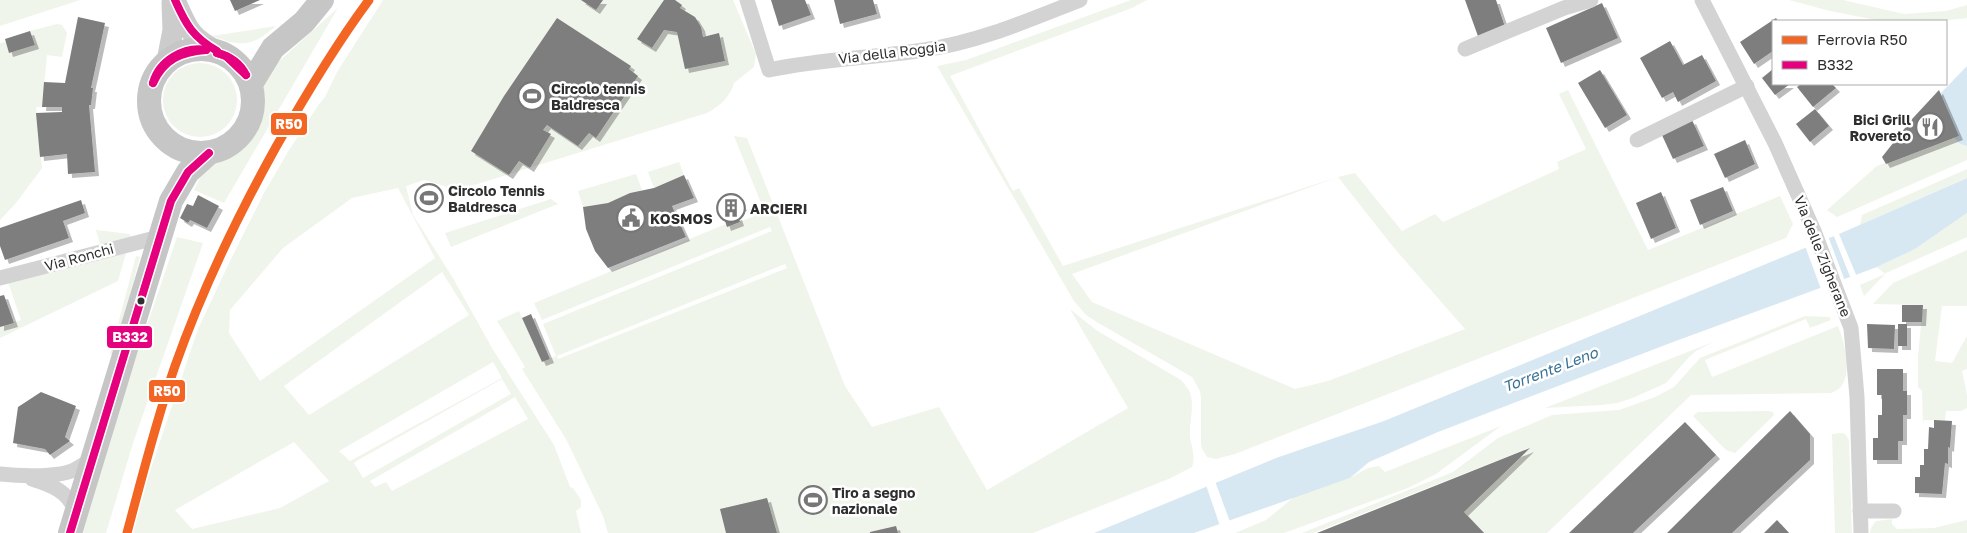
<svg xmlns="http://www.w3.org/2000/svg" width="1967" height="533" font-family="'Golos Text',sans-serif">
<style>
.green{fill:#f0f5eb;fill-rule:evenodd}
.water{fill:#d7e8f2}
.pier{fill:#fff}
.building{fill:#7e7e7e;filter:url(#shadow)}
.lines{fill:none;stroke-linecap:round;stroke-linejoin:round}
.street{stroke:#d3d3d3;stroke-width:15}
.secondary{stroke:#ccc;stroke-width:21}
.primary{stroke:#c6c6c6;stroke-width:24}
.bus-1-casing{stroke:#fff;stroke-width:11}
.bus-1{stroke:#e5007d;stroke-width:8}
.rail-1-casing{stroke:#fff;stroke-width:12}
.rail-1{stroke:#f26522;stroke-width:9}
.bus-dot{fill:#2e2e2e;stroke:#fff;stroke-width:2}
.labels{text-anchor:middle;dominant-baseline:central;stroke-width:5;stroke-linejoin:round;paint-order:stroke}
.street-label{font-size:14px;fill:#2e2e2e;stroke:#fff}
.poi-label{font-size:14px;font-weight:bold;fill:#2e2e2e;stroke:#fff;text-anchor:start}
.water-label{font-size:15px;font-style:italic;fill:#387193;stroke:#fff}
.line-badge{stroke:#fff;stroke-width:2}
.badge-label{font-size:14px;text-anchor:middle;font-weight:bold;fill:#fff}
</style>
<defs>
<filter id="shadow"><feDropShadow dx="4" dy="4" stdDeviation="0" flood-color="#0004"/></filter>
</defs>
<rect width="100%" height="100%" fill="#fff"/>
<g class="green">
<polygon points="0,0 80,0 0,26"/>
<path d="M383 0H733L756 54 754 67 734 83C731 96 719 107 707 113L458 190 424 180 406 186 413 215 453 278 492 348 554 445 570 487 573 488 581 500V507L576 511 581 533H131L146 483 198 329 230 261 264 193 289 150 319 104 325 97 337 72ZM398 188 435 258 260 381 229 333 230 310 283 248 352 198ZM442 272 469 315 309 415 284 386ZM493 362 502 378 350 461 339 451ZM502 379 511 394 363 478 354 463 360 459ZM515 397 528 419 392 491 386 482 375 487 370 481ZM294 442 329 481 280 508 192 529 175 510Z"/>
<path d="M1131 0H1147L1132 8 950 76 1013 191 1019 188 1063 266 1338 177 1355 173 1402 231 1435 214 1443 222 1559 169 1557 162 1586 149 1559 94 1568 90 1648 250 1780 196 1793 224 1786 238 1235 454 1216 459 1207 457 1202 449 1201 443V399L1200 391 1192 377 1095 321 1086 315 1074 301 937 66 966 60ZM1338 177 1394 248 1465 329 1328 381 1295 389 1092 302 1072 274Z"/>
<polygon points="1789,0 1843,0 1904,14 1946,11 1967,5 1967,18 1940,21 1881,21 1830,11"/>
<polygon points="338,8 224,203 194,190 205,168 212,163 233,156 243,149 250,139 256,126 259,114 257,94 277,63"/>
<polygon points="57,24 62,25 67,33 62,57 47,55 42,107 36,107 42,168 16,203 0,220 0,43 6,42 35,44 30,31"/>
<path d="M276 26C251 47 242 47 212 36Z"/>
<circle cx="200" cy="100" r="37"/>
<path d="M734 136 747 138 845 386 872 427 939 407 987 490 1128 408 1070 309 1096 330 1181 380C1185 385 1190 390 1191 396 1194 409 1189 423 1190 436 1191 446 1196 456 1192 467L1171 478 1033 533H608L603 516 566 439 522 369 525 367 497 321 519 311 542 362 556 356 543 324 772 231 770 227 542 320 534 303 726 224 728 226 755 216 754 212 763 208ZM785 264 787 268 558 359 557 356Z"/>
<polygon points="1954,138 1960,144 1967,146 1967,160 1837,217 1827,210 1877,166"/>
<polygon points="679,162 684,175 654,188 648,172"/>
<polygon points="1967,169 1967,178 1964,179 1860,225 1862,215"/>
<polygon points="636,174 642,190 630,193 608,203 583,207 578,191"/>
<polygon points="421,186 441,191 435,208 418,204"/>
<polygon points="551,199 558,204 451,247 445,233"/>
<polygon points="1967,213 1967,237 1886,273 1864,296 1860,285 1885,274 1877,267 1915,249"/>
<polygon points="96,230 130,234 131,237 100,244"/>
<polygon points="177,237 203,243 133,443 106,533 80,533 110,434"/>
<polygon points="1967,250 1967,306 1942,306 1935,361 1952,363 1967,336 1967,369 1962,371 1967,395 1967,408 1961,411 1946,411 1945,421 1924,420 1923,424 1922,391 1918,387 1918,356 1923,305 1873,304 1893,283"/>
<polygon points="126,253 118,281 0,338 0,327 21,320 8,282"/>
<polygon points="136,256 140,257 114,355 110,354"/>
<path d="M1805 316 1830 317 1831 320 1810 328 1806 319 1705 360 1712 377 1838 326C1845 343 1857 387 1830 393L1691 395 1547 533H1484L1464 512 1529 448 1313 533H1302L1453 472 1498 438 1552 415 1619 410 1655 397 1674 387 1700 358Z"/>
<polygon points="1713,342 1696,351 1689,357 1666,383 1635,397 1618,403 1601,405 1545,408"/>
<polygon points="1768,411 1773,412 1774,415 1735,453 1726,450 1693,416 1698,412"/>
<polygon points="1501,426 1436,474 1408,488 1284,533 1235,533 1266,520 1294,497 1350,478 1368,468 1379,466 1385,472"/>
<polygon points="1842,433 1845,434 1849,440 1852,533 1835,533 1832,434"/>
<polygon points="1892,519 1892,524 1897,529 1934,528 1967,520 1967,533 1870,533 1871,528 1876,521"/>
</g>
<g class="water">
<polygon points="1967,66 1967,146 1960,144 1954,138 1940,94"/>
<polygon points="1967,178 1967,213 1915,249 1877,267 1673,342 1438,432 1369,462 1350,478 1194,533 1094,533 1276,458 1384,421 1839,234"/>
</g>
<g class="pier">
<polygon points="1839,232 1839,234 1857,277 1851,279 1833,234"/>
<polygon points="1828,236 1845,281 1821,289 1805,246"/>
<polygon points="1215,481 1230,522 1220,526 1206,485"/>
</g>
<g class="building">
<polygon points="230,0 260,0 235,11"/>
<polygon points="581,0 603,0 596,10"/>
<polygon points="664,0 675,0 682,5 680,8 695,17 701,27 703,37 719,33 725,61 685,69 677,32 664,30 652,48 637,39"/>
<polygon points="771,0 805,0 811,15 779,26"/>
<polygon points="834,0 873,0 877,14 840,24"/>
<polygon points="1465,0 1496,0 1506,30 1479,39"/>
<polygon points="1602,3 1618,38 1561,63 1546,28"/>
<polygon points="78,17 105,23 91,88 93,88 91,105 89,105 95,172 68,174 67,154 40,157 36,113 62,112 62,107 42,107 44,82 65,83"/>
<polygon points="557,18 631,66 629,69 638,76 596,138 589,133 578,146 547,125 543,130 551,134 530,168 519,161 509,175 471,151 504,96"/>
<polygon points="1776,18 1778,21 1773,21 1773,51 1754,64 1740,42"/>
<polygon points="30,31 35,45 9,53 5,39"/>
<polygon points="1670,41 1683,65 1702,55 1716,81 1678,102 1673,92 1662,98 1640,58"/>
<polygon points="1773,69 1773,84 1790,84 1775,95 1762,78"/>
<polygon points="1600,70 1627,115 1605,128 1578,83"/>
<polygon points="1801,84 1832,84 1836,88 1813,107 1797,87"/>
<polygon points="1939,90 1959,136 1886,164 1882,157 1913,118"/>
<polygon points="1815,109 1829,126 1810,142 1796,124"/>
<polygon points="1692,120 1704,146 1673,159 1661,133"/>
<polygon points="1745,140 1755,164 1725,178 1714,154"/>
<polygon points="684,175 694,198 672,206 686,237 608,268 595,251 586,229 583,207 608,203 630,193 654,188"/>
<polygon points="1723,187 1733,211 1700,225 1690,200"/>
<polygon points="1661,192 1676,228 1651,239 1636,203"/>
<polygon points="198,195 219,206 207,228 190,220 188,223 180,218 187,204 193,206"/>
<polygon points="81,200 85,213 63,221 69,238 5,260 0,246 0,228"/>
<polygon points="740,201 743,207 721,215 719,209"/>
<polygon points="738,216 740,222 727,227 725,221"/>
<polygon points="4,295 14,323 0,327 0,296"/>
<polygon points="1902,305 1923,305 1922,322 1902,322"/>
<polygon points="531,314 550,359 542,362 522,318"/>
<polygon points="1867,324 1895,325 1894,349 1868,348"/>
<rect x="1898" y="324" width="9" height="22"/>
<polygon points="1877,369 1903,369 1903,391 1907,391 1907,415 1903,415 1903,441 1898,441 1898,460 1873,460 1873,438 1878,438 1878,415 1882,415 1882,395 1877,395"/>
<polygon points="41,392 76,406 65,437 70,441 50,455 45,449 13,443 18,407"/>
<polygon points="1790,411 1810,434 1810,460 1732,533 1667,533"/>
<polygon points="1934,420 1952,421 1950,448 1948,447 1948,464 1945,463 1942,494 1915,493 1915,477 1920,477 1920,465 1924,465 1924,449 1928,449 1929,427 1934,428"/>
<polygon points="1685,422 1716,455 1633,533 1569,533"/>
<polygon points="1530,448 1464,512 1484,533 1317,533"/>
<polygon points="767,498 777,533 726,533 720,509"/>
<polygon points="1777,520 1789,533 1764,533"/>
<polygon points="896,526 898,533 870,533 870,532"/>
</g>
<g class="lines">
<g class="street">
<path d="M747 0 769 70C821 59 873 58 924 50 979 42 1029 20 1080 0"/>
<polyline points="1702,0 1775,143 1814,231 1851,328 1857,397 1861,533"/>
<polyline points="1465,49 1564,8 1591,0"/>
<polyline points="1637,140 1747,86"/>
<polyline points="0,278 159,237"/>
<path d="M0 474C18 476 60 478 76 469 82 466 87 462 93 458"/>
<path d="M32 479C52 485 70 492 76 514"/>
<polyline points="1860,511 1894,511"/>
</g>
<g class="secondary">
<path d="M175 0C188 29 189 36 217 51"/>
<polyline points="167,61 173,30 172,3"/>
</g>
<g class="primary">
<circle cx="201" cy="101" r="52"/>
<polyline points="251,84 273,48 304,22 322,0"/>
<polyline points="70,533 171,201 188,172 209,153"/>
</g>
<defs>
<g id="bus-1">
<path d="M175 0C186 25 193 37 217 51"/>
<path d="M217 53C229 56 240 63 246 75"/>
<polyline points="217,53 226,56 246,75"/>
<path d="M153 83C159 61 184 46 206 50"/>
<path d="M153 83C164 59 181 52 206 50"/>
<polyline points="70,533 171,201 188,172 209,153"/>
</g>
</defs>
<use href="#bus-1" class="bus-1-casing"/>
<use href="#bus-1" class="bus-1"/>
<defs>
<path id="rail-1" d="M127 533C142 477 156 421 175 366 202 290 237 217 276 147 305 96 334 47 369 0"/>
</defs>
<use href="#rail-1" class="rail-1-casing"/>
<use href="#rail-1" class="rail-1"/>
</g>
<defs>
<symbol id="stadium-ring" viewBox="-11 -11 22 22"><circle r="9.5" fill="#fff" stroke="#777" stroke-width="1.5"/><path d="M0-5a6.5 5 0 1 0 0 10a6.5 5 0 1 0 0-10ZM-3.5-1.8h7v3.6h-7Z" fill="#777"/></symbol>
<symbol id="restaurant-ring" viewBox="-11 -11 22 22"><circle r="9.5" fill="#fff" stroke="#777" stroke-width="1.5"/><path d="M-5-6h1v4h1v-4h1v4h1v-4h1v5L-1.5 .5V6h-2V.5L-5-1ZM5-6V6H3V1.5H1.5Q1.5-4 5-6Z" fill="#777"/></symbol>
<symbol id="building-ring" viewBox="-11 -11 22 22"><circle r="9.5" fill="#fff" stroke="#777" stroke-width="1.5"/><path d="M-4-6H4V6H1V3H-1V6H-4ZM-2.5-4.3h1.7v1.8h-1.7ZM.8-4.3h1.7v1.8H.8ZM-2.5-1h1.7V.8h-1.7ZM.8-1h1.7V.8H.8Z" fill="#777"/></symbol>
<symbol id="civic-ring" viewBox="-11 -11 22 22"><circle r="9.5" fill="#fff" stroke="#777" stroke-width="1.5"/><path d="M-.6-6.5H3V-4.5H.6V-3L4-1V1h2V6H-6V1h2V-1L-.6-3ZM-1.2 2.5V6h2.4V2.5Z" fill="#777"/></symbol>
</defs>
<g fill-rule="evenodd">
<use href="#stadium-ring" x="516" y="80" width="32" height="32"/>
<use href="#restaurant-ring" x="1914" y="111" width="32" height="32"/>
<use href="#stadium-ring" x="413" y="182" width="32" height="32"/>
<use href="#building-ring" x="715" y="192" width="32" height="32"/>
<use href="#civic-ring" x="615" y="202" width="32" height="32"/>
<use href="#stadium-ring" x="797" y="484" width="32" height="32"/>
</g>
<circle class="bus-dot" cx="141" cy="301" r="4.5"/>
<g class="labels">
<g class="street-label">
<text transform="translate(892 52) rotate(-7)">Via della Roggia</text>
<text transform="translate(1823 256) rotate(68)">Via delle Zigherane</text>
<text transform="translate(79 257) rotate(-15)">Via Ronchi</text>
</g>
<g class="poi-label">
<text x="551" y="88">Circolo tennis<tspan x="551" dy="16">Baldresca</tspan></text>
<text x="1911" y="119" text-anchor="end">Bici Grill<tspan x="1911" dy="16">Rovereto</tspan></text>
<text x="448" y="190">Circolo Tennis<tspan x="448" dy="16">Baldresca</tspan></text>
<text x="750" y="208">ARCIERI</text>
<text x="650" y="218">KOSMOS</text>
<text x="832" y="492">Tiro a segno<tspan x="832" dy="16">nazionale</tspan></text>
</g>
<g class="water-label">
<text transform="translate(1550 369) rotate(-21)">Torrente Leno</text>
</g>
</g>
<g class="line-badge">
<rect x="270" y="112" width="38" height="24" rx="5" fill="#f26522"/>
<rect x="106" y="325" width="47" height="24" rx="5" fill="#e5007d"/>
<rect x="148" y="379" width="38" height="24" rx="5" fill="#f26522"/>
</g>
<g class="badge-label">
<text x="289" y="129">R50</text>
<text x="130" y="342">B332</text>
<text x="167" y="396">R50</text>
</g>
<rect x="1772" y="20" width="175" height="65" fill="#ffffff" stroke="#ababab"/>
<rect x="1782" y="36" width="25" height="8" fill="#f26522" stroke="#ababab"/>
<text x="1817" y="45" font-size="15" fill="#2e2e2e">Ferrovia R50</text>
<rect x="1782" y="61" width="25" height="8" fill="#e5007d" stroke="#ababab"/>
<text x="1817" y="70" font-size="15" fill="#2e2e2e">B332</text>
</svg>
